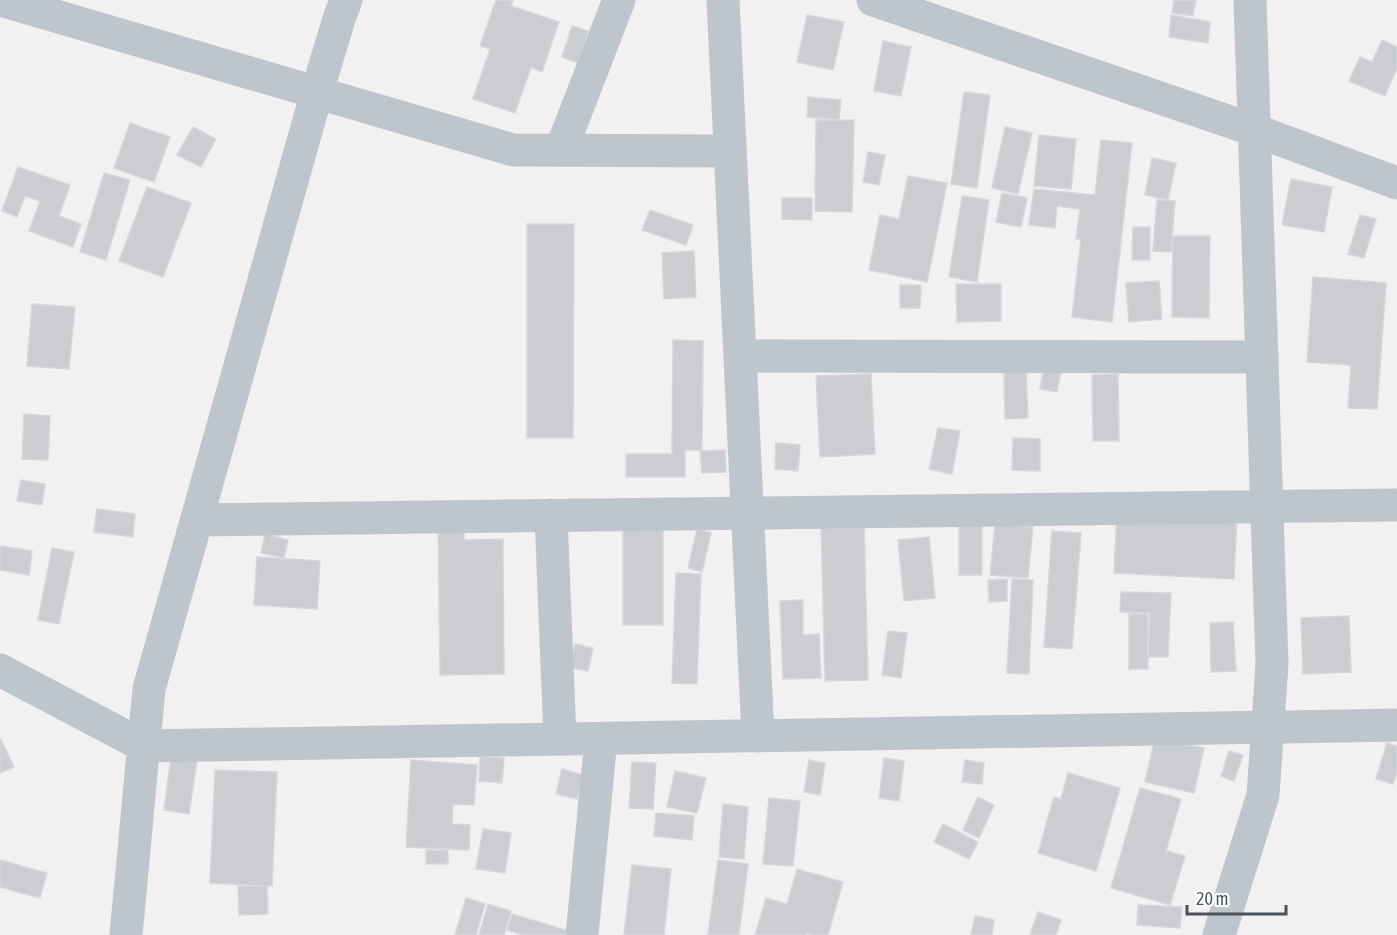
<svg xmlns="http://www.w3.org/2000/svg" width="1397" height="935" font-family="'Asap Condensed',sans-serif">
<style>
.building{fill:#cbcdd1;stroke:#d5d7db;stroke-width:1.5}
.lines{fill:none;stroke-linecap:round;stroke-linejoin:round}
.street{stroke:#bec6cb;stroke-width:33}
</style>
<rect width="100%" height="100%" fill="#f2f0f1"/>
<g class="building">
<polygon points="496,0 513,0 511,6 559,22 542,72 531,67 515,113 473,99 490,49 480,46"/>
<polygon points="1174,0 1196,0 1193,16 1172,13"/>
<polygon points="807,15 844,22 833,70 797,62"/>
<polygon points="1171,15 1210,22 1208,43 1169,37"/>
<polygon points="572,26 588,31 578,63 562,57"/>
<polygon points="1382,40 1397,47 1397,68 1385,96 1349,81 1360,57 1372,62"/>
<polygon points="883,41 911,47 901,96 874,91"/>
<polygon points="964,92 990,95 977,188 951,184"/>
<polygon points="808,97 841,100 839,120 807,117"/>
<polygon points="816,120 854,120 852,212 815,211"/>
<polygon points="130,123 170,137 154,182 114,168"/>
<polygon points="193,127 216,139 201,167 177,155"/>
<polygon points="1005,127 1032,133 1018,194 992,188"/>
<polygon points="1039,135 1076,139 1071,189 1034,186"/>
<polygon points="1101,140 1132,143 1112,322 1072,317 1081,239 1076,239 1080,209 1057,206 1055,228 1029,225 1034,189 1095,195"/>
<polygon points="868,152 885,155 879,185 863,182"/>
<polygon points="1152,158 1176,163 1168,200 1145,195"/>
<polygon points="18,167 70,185 59,216 81,224 73,247 29,231 40,201 25,196 17,217 2,211"/>
<polygon points="104,173 130,180 106,260 80,252"/>
<polygon points="908,176 947,183 927,282 869,270 880,215 899,219"/>
<polygon points="1291,179 1332,187 1324,232 1282,225"/>
<polygon points="147,187 191,203 163,277 119,261"/>
<polygon points="1002,193 1027,198 1021,227 996,222"/>
<polygon points="962,196 989,200 977,282 949,277"/>
<polygon points="782,198 812,198 812,220 782,219"/>
<polygon points="1157,200 1175,201 1171,252 1153,251"/>
<polygon points="650,210 693,225 686,245 642,230"/>
<polygon points="1360,215 1376,219 1364,258 1348,254"/>
<polygon points="527,224 574,224 573,438 527,438"/>
<polygon points="1133,227 1150,227 1150,260 1132,260"/>
<polygon points="1173,236 1210,236 1209,318 1172,317"/>
<polygon points="694,251 696,297 664,299 662,253"/>
<polygon points="1313,277 1386,283 1377,409 1348,408 1351,365 1307,362"/>
<polygon points="1159,281 1162,319 1129,322 1126,283"/>
<polygon points="956,284 1001,284 1001,321 957,322"/>
<polygon points="900,285 921,285 920,308 900,308"/>
<polygon points="32,304 75,307 69,369 27,366"/>
<polygon points="673,340 703,341 702,450 685,450 685,477 626,477 626,454 672,454"/>
<polygon points="1044,368 1061,371 1057,392 1040,389"/>
<polygon points="1026,370 1028,418 1005,419 1004,371"/>
<polygon points="871,374 875,454 820,457 816,376"/>
<polygon points="1118,374 1119,441 1093,441 1092,375"/>
<polygon points="24,414 50,416 48,460 22,459"/>
<polygon points="938,428 960,431 952,474 929,469"/>
<polygon points="1013,438 1040,439 1040,471 1012,470"/>
<polygon points="776,443 800,445 798,471 775,469"/>
<polygon points="725,450 726,472 702,473 700,451"/>
<polygon points="21,480 45,484 42,505 17,501"/>
<polygon points="97,509 135,514 133,537 94,532"/>
<polygon points="1117,512 1237,514 1234,579 1114,573"/>
<rect x="623" y="517" width="40" height="108"/>
<polygon points="982,519 982,575 959,575 959,520"/>
<polygon points="864,521 868,680 825,681 821,522"/>
<polygon points="464,523 464,540 503,539 504,674 440,675 438,524"/>
<polygon points="995,524 1033,527 1028,578 990,575"/>
<polygon points="697,529 711,533 702,572 688,568"/>
<polygon points="1052,531 1081,533 1072,649 1044,647"/>
<polygon points="265,534 288,540 284,558 261,553"/>
<polygon points="929,537 935,598 904,601 898,540"/>
<polygon points="0,546 32,551 29,575 0,570"/>
<polygon points="52,548 74,552 59,624 38,620"/>
<polygon points="257,557 320,561 317,609 254,605"/>
<polygon points="676,573 701,574 697,684 672,683"/>
<polygon points="1007,579 1007,601 989,602 988,580"/>
<polygon points="1012,579 1033,580 1029,674 1007,673"/>
<polygon points="1121,592 1171,593 1168,657 1148,657 1150,613 1120,612"/>
<polygon points="803,600 803,635 819,634 821,678 783,679 780,601"/>
<rect x="1129" y="614" width="19" height="55"/>
<polygon points="1349,616 1351,672 1303,674 1301,618"/>
<polygon points="1233,622 1236,671 1211,672 1210,623"/>
<polygon points="888,631 907,633 901,678 882,675"/>
<polygon points="575,644 593,648 588,671 571,668"/>
<polygon points="0,738 14,767 0,773"/>
<polygon points="1155,738 1204,748 1194,793 1145,782"/>
<polygon points="1387,743 1397,746 1397,772 1393,784 1376,779"/>
<polygon points="172,750 198,754 189,814 164,810"/>
<polygon points="1229,751 1243,755 1234,781 1221,776"/>
<polygon points="480,757 504,758 502,783 479,781"/>
<polygon points="884,758 904,761 899,801 879,798"/>
<polygon points="411,760 477,765 474,805 453,804 452,824 470,825 469,850 406,847"/>
<polygon points="809,760 825,763 820,795 804,792"/>
<polygon points="965,760 984,763 982,784 962,782"/>
<polygon points="632,762 656,763 653,809 629,808"/>
<polygon points="562,769 583,775 577,799 556,794"/>
<polygon points="215,770 277,772 272,886 210,883"/>
<polygon points="675,771 706,778 697,813 667,807"/>
<polygon points="1068,773 1120,788 1096,871 1038,853 1054,797 1061,799"/>
<polygon points="1140,788 1181,799 1166,851 1185,856 1170,905 1111,888"/>
<polygon points="978,797 994,805 979,838 963,830"/>
<polygon points="769,798 800,801 793,866 763,864"/>
<polygon points="723,804 748,807 744,859 719,857"/>
<polygon points="656,813 694,816 692,840 654,836"/>
<polygon points="943,824 978,842 969,859 934,842"/>
<polygon points="483,829 511,833 505,873 476,869"/>
<rect x="426" y="850" width="22" height="14"/>
<polygon points="0,860 47,873 40,898 0,887"/>
<polygon points="718,860 748,864 739,935 708,935"/>
<polygon points="632,865 671,869 664,935 624,935"/>
<polygon points="797,869 843,882 828,935 812,935 806,933 806,935 755,935 766,898 787,904"/>
<polygon points="238,886 267,886 268,914 239,915"/>
<polygon points="466,898 485,904 476,935 455,935"/>
<polygon points="488,904 511,911 504,935 479,935"/>
<polygon points="1138,905 1182,907 1180,928 1137,925"/>
<polygon points="1038,912 1061,920 1056,935 1030,935"/>
<polygon points="512,914 566,930 565,935 523,935 507,930"/>
<polygon points="975,916 994,920 992,935 971,935"/>
</g>
<g class="lines">
<g class="street">
<polyline points="1,0 513,150 730,151"/>
<polyline points="723,0 758,736"/>
<polyline points="873,0 1254,130 1397,183"/>
<polyline points="561,150 619,0"/>
<polyline points="740,356 1262,357"/>
<polyline points="551,515 560,739"/>
<polyline points="197,520 1397,505"/>
<polyline points="0,670 144,746 1397,725"/>
<polyline points="126,935 149,689 317,92 339,19 346,0"/>
<polyline points="582,935 601,739"/>
<polyline points="1219,935 1263,795 1272,664 1250,0"/>
</g>
</g>
<path d="M1187 905v9h99v-9" fill="none" stroke="#4a555b" stroke-width="3"/>
<text x="1196" y="905" font-size="18" fill="#4a555b" stroke="#ffffff" stroke-width="4.5" paint-order="stroke">20 m</text>
</svg>
